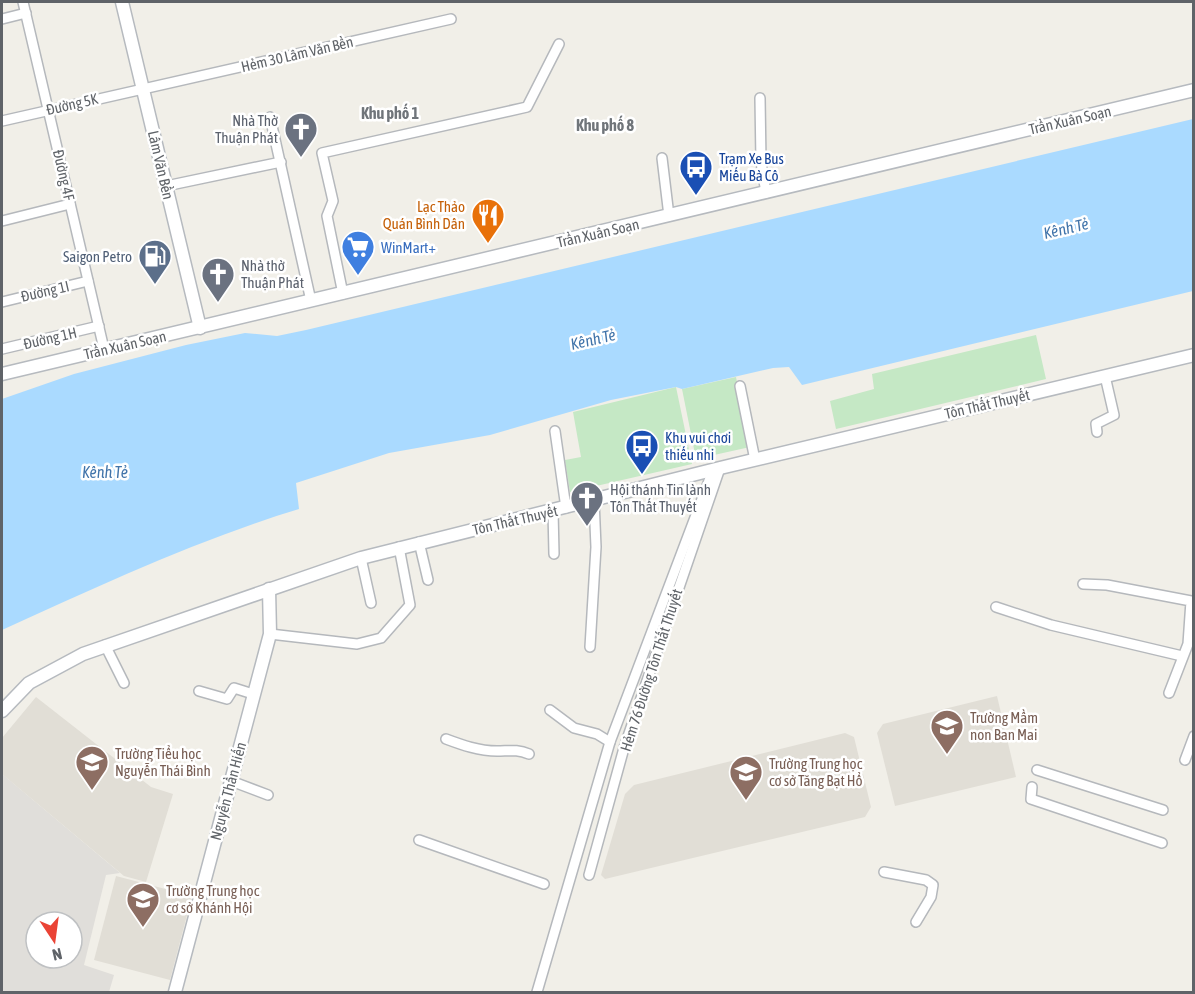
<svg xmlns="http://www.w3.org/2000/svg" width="1195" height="994" font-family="'Asap Condensed',sans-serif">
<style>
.industrial{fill:#e0deda;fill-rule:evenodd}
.education{fill:#e1ded6}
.green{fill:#c5e8c5}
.water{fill:#aadaff}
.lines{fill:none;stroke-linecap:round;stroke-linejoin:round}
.street-casing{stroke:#b5b8bc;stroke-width:12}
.secondary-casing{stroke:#b6babf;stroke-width:15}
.street{stroke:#fff;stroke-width:9}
.secondary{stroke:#fff;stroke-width:12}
.labels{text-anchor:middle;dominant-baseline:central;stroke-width:5;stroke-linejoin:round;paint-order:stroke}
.street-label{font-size:15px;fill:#5f6368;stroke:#fff}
.worship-label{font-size:15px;fill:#5b616d;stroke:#fff;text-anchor:start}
.transit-label{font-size:15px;fill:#164399;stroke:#fff;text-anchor:start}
.food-label{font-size:15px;fill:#c56008;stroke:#fff;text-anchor:end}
.shop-label{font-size:15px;fill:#366cbe;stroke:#fff;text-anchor:start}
.service-label{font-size:15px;fill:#4e5e75;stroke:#fff;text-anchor:end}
.education-label{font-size:15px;fill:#785e54;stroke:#fff;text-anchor:start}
.neighbourhood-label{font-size:16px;font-weight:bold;fill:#70757a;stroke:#fff}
.water-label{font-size:16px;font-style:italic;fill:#4174aa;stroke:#fff}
</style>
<rect width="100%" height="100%" fill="#f1efe8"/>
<path class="industrial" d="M2 774 120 873 106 875 84 965 114 975 109 992H2ZM36 922H72V958H36Z"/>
<g class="education">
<polygon points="997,696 1016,777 895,806 877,733 883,724"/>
<polygon points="36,697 151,787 173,794 146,882 124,876 2,774 2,738"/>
<polygon points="845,733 854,737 871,807 865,817 605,879 601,875 625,794 634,785"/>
<polygon points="116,876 192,896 170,980 94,960"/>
</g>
<g class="green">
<polygon points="1036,335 1046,379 836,429 830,401 874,389 872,374"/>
<polygon points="736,377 750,447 696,459 682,389"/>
<polygon points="676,387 692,464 570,492 565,460 581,457 573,412"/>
</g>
<path class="water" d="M1193 119V291L802 385 789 367 773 368 682 389 676 387 611 400 490 435 389 453 296 483 299 509C197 540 99 586 2 630V399L74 374 186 345 245 333 277 336 306 330Z"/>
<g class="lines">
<defs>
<g id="street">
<polyline points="23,2 104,349"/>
<polyline points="2,19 26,13"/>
<polyline points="760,98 761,162 766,193"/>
<polyline points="270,117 311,301"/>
<polyline points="2,121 451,19"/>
<polyline points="662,158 669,216"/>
<polyline points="166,186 281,162"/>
<polyline points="2,221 70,204"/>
<polyline points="343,294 327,216 333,201 322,153 527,107 559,44"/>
<polyline points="2,302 88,281"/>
<polyline points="2,349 99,326"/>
<polyline points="740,386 755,460"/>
<polyline points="555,431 566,508"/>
<polyline points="1097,432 1096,424 1114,415 1105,376"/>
<polyline points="553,511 554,554"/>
<polyline points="419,542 428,580"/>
<polyline points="361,558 371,603"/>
<polyline points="1083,584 1107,585 1191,601 1188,644 1169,693"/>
<polyline points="996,607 1051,625 1182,656"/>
<polyline points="270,634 357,644 381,638 410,605 399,547"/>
<polyline points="105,645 124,683"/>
<polyline points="590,647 596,547 594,500"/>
<polyline points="199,691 227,699 234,688 253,694"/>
<polyline points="550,710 574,728 597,734 610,742"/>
<path d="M446 739C462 745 479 751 497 751 509 751 517 749 529 754"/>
<polyline points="1185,760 1194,736"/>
<polyline points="1037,770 1163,810"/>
<polyline points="231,781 268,795"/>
<polyline points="1032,787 1031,799 1162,843"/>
<polyline points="419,840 544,884"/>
<polyline points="884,872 926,880 933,885 931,897 916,922"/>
<polyline points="589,875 624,748 720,468"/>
<polyline points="537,992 610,742 713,470"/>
</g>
<g id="secondary">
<polyline points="122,2 200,328"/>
<polyline points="2,374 1194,90"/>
<polyline points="2,711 29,683 83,654 361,558 720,468 1194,355"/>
<polyline points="175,992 270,634 269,589"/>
</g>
</defs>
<use href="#street" class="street-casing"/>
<use href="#secondary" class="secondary-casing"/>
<use href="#street" class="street"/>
<use href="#secondary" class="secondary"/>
</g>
<defs>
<symbol id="church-pin" viewBox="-11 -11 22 30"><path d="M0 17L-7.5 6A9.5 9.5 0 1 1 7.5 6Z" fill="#6b7280" stroke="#fff"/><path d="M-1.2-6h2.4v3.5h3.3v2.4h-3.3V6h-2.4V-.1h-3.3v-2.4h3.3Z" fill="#fff"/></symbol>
<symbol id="bus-pin" viewBox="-11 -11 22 30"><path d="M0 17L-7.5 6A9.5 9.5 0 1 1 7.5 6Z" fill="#1a4fb4" stroke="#fff"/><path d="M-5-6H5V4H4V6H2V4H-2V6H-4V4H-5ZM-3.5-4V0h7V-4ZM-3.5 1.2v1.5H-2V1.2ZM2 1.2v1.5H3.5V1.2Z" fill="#fff"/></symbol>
<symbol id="restaurant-pin" viewBox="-11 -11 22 30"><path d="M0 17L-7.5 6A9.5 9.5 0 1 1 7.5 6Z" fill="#e8710a" stroke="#fff"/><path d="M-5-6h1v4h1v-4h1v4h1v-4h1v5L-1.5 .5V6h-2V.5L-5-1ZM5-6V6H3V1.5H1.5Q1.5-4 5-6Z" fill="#fff"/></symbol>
<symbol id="supermarket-pin" viewBox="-11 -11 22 30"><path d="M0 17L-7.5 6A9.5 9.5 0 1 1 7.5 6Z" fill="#3f7fe0" stroke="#fff"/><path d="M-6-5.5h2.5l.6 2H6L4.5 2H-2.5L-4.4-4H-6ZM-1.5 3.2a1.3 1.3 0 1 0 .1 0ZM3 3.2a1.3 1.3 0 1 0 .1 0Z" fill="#fff"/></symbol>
<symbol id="fuel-pin" viewBox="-11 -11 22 30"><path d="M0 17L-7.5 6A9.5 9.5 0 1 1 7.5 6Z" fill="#5c6f8a" stroke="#fff"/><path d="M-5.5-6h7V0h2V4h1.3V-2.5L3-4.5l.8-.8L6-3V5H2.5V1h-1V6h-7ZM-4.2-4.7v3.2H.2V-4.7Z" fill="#fff"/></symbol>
<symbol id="school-pin" viewBox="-11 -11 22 30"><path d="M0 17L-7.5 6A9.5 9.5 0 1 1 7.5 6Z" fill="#8d6e63" stroke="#fff"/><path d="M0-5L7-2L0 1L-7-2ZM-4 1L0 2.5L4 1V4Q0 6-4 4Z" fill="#fff"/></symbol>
</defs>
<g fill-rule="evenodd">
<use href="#church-pin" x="282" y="110" width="38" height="52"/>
<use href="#bus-pin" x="677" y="148" width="38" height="52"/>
<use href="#restaurant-pin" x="469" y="196" width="38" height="52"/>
<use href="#supermarket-pin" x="339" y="228" width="38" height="52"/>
<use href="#fuel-pin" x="136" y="237" width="38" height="52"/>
<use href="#church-pin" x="199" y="255" width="38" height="52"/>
<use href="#bus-pin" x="623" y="427" width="38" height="52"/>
<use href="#church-pin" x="568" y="479" width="38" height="52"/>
<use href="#school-pin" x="928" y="707" width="38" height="52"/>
<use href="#school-pin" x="73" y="743" width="38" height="52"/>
<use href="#school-pin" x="727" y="753" width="38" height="52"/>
<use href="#school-pin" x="124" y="880" width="38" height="52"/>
</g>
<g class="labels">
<g class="street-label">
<text transform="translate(297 54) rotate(-13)">Hẻm 30 Lâm Văn Bền</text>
<text transform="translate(72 104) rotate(-13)">Đường 5K</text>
<text transform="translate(1070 120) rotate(-13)">Trần Xuân Soạn</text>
<text transform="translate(161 165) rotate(77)">Lâm Văn Bền</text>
<text transform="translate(64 175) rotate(77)">Đường 4F</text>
<text transform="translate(598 233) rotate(-13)">Trần Xuân Soạn</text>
<text transform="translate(45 291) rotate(-13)">Đường 1I</text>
<text transform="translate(50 338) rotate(-13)">Đường 1H</text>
<text transform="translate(125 345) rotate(-13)">Trần Xuân Soạn</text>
<text transform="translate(987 404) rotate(-13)">Tôn Thất Thuyết</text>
<text transform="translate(515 520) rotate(-13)">Tôn Thất Thuyết</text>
<text transform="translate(651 670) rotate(-72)">Hẻm 76 Đường Tôn Thất Thuyết</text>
<text transform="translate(228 791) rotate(-75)">Nguyễn Thần Hiến</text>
</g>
<g class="worship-label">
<text x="278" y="120" text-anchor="end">Nhà Thờ<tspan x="278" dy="17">Thuận Phát</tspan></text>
<text x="241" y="265">Nhà thờ<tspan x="241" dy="17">Thuận Phát</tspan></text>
<text x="610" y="489">Hội thánh Tin lành<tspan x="610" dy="17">Tôn Thất Thuyết</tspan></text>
</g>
<g class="transit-label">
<text x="719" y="158">Trạm Xe Bus<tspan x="719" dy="17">Miếu Bà Cô</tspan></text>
<text x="665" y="437">Khu vui chơi<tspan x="665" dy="17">thiếu nhi</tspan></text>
</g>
<g class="food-label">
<text x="465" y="206">Lạc Thảo<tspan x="465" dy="17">Quán Bình Dân</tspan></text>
</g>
<g class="shop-label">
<text x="381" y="247">WinMart+</text>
</g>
<g class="service-label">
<text x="132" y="256">Saigon Petro</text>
</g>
<g class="education-label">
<text x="970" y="717">Trường Mầm<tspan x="970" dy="17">non Ban Mai</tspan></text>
<text x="115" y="753">Trường Tiểu học<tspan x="115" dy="17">Nguyễn Thái Bình</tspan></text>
<text x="769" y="763">Trường Trung học<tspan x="769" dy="17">cơ sở Tăng Bạt Hổ</tspan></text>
<text x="166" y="890">Trường Trung học<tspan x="166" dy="17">cơ sở Khánh Hội</tspan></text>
</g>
<g class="neighbourhood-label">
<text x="390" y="113">Khu phố 1</text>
<text x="605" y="125">Khu phố 8</text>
</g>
<g class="water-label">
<text transform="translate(1066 228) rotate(-13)">Kênh Tẻ</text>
<text transform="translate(593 339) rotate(-13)">Kênh Tẻ</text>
<text x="105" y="472">Kênh Tẻ</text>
</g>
</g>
<rect width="1195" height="994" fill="none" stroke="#5f6368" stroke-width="6"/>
<g transform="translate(54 940) rotate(167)"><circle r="28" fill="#ffffff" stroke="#bfc1c3" stroke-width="1.5"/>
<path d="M0-4.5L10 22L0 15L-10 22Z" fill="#ea4335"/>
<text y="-9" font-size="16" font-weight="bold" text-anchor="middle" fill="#5f6368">N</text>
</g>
</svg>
